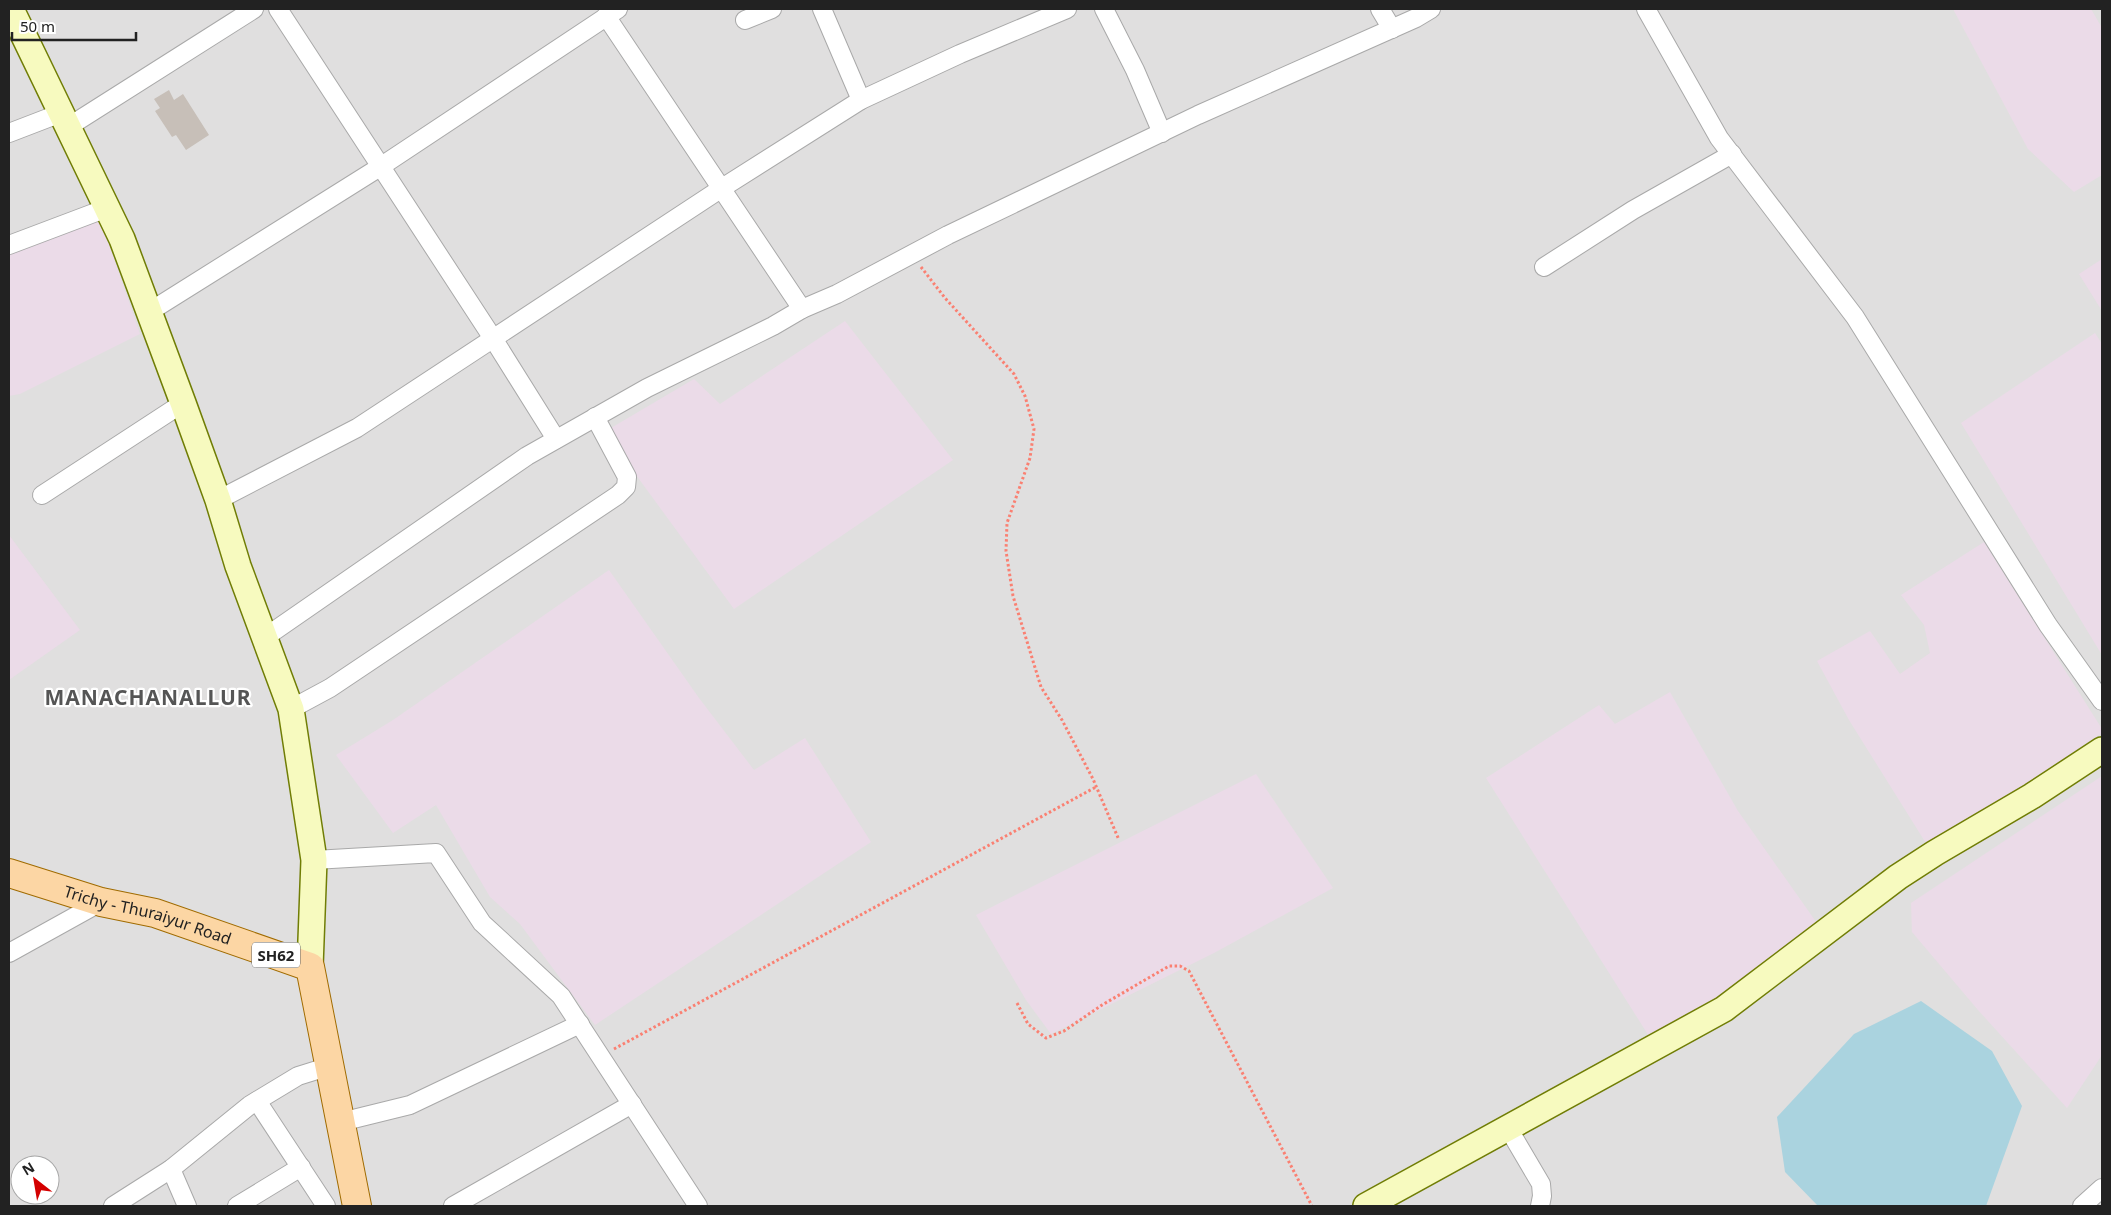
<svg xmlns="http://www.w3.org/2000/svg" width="2111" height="1215" font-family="'Noto Sans',sans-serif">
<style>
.residential{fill:#e0dfdf;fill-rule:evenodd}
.industrial{fill:#ebdbe8}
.water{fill:#aad3df}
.building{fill:#c7bfb8}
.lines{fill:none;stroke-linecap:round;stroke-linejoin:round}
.street-casing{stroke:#a9a9a9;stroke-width:20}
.secondary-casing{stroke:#707d05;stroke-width:28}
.primary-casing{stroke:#a06b00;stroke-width:30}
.path{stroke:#fa8072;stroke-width:3;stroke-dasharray:2.5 2.5;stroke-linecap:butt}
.street{stroke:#fff;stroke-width:18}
.secondary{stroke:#f7fabf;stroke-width:25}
.primary{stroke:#fcd6a4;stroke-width:28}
.labels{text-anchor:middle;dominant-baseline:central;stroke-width:4.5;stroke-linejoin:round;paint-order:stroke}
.shield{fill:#fff;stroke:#646464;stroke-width:1}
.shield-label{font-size:15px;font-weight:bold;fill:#222}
.street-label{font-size:16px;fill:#222;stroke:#fff}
.district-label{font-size:21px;font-weight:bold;letter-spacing:1px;fill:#555;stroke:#fff}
</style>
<rect width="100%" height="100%" fill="#f2efe9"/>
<path class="residential" d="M9 9H2102V1206H9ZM20 1165H50V1195H20Z"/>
<g class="industrial">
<polygon points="1953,9 2091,9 2102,28 2102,175 2074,192 2028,149"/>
<polygon points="99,215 140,334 20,394 9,396 9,255"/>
<polygon points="2102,259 2102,311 2079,274"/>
<polygon points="845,321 953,460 734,609 628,464 611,428 694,379 720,404"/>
<polygon points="2095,333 2102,344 2102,655 1961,423"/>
<polygon points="9,535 80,630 9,680"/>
<polygon points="1984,542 2102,729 2102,733 1929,848 1849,720 1817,661 1870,631 1900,674 1930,653 1924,625 1901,595"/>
<polygon points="609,570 699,698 754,770 805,738 871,842 595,1025 520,924 490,897 436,805 393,833 336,755 393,720"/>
<polygon points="1670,692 1738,811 1819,926 1721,1001 1652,1041 1486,778 1599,705 1615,724"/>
<polygon points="1256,774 1333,888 1214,953 1051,1034 1026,1000 976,915"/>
<polygon points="2102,776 2102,1055 2067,1108 1978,1010 1912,932 1911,903"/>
</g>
<polygon class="water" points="1921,1001 1992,1051 2022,1106 1986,1206 1818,1206 1785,1172 1777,1117 1854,1034"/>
<polygon class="building" points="169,90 174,100 183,94 209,135 186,150 176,135 172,137 155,111 160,108 154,99"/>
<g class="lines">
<defs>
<g id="street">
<polyline points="278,9 494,340 556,439"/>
<polyline points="822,9 861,100"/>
<polyline points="1104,9 1135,70 1162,133"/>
<polyline points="1380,9 1392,29"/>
<polyline points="1646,9 1719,138 1855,317 2048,625 2102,701"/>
<polyline points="606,16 802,309"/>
<polyline points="745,20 772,9"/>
<polyline points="68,127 254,9"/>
<polyline points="9,133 61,113"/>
<polyline points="9,245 107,208"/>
<polyline points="1544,267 1633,210 1732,154"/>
<polyline points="149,312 380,167 618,9"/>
<polyline points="42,495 183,403"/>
<polyline points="218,500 357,428 722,188 861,100 960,54 1067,9"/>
<polyline points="264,638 527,456 647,388 773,326 802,309 837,294 948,235 1198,115 1416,18 1431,9"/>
<polyline points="291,709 330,688 618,495 626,487 627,477 595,417"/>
<polyline points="314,860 436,853 482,923 561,996 698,1206"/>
<polyline points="9,953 101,902"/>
<polyline points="257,1101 326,1206"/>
<polyline points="341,1122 410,1105 580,1024"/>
<polyline points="1508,1128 1541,1184 1542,1196 1540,1206"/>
<polyline points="171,1169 187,1206"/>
<polyline points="113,1206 171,1169 250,1105 298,1076 330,1066"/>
<polyline points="237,1206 301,1167"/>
<polyline points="453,1206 632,1104"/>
<polyline points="2082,1206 2102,1188"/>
</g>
<g id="secondary">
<polyline points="11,9 122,239 183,403 218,500 238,566 291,709 314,860 310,967"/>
<polyline points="1366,1206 1724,1009 1898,877 1935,853 2032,796 2102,750"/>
</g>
<g id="primary">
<path id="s1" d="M9 873 101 902 155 913 310 967 357 1206"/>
</g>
</defs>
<use href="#street" class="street-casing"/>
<use href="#secondary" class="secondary-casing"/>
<use href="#primary" class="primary-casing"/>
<g class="path">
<polyline points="921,267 945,298 1014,374 1025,396 1034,429 1030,458 1007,523 1006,551 1013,596 1041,687 1062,720 1093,779 1119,840"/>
<polyline points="1017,1003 1028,1024 1046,1038 1064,1031 1102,1005 1169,966 1180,966 1189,971 1312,1206"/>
<polyline points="614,1049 1096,787"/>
</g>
<use href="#street" class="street"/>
<use href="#secondary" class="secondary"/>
<use href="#primary" class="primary"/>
</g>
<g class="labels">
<rect class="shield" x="252" y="942.5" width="48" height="25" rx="4"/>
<g class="shield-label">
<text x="276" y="955">SH62</text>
</g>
<g class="street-label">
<text stroke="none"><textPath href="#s1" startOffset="145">Trichy - Thuraiyur Road</textPath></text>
</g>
<g class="district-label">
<text x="148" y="697">MANACHANALLUR</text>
</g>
</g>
<rect width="2111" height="1215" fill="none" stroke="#222222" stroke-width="20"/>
<g transform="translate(35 1180) rotate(329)"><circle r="24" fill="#ffffff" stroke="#a7a7a7"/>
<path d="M0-4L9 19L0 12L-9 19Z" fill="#d40000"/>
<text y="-8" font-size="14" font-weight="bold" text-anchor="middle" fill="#222222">N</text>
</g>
<path d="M12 32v8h124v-8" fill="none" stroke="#222222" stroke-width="2.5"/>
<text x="20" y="32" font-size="15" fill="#222222" stroke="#ffffff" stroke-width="4" paint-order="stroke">50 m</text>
</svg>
